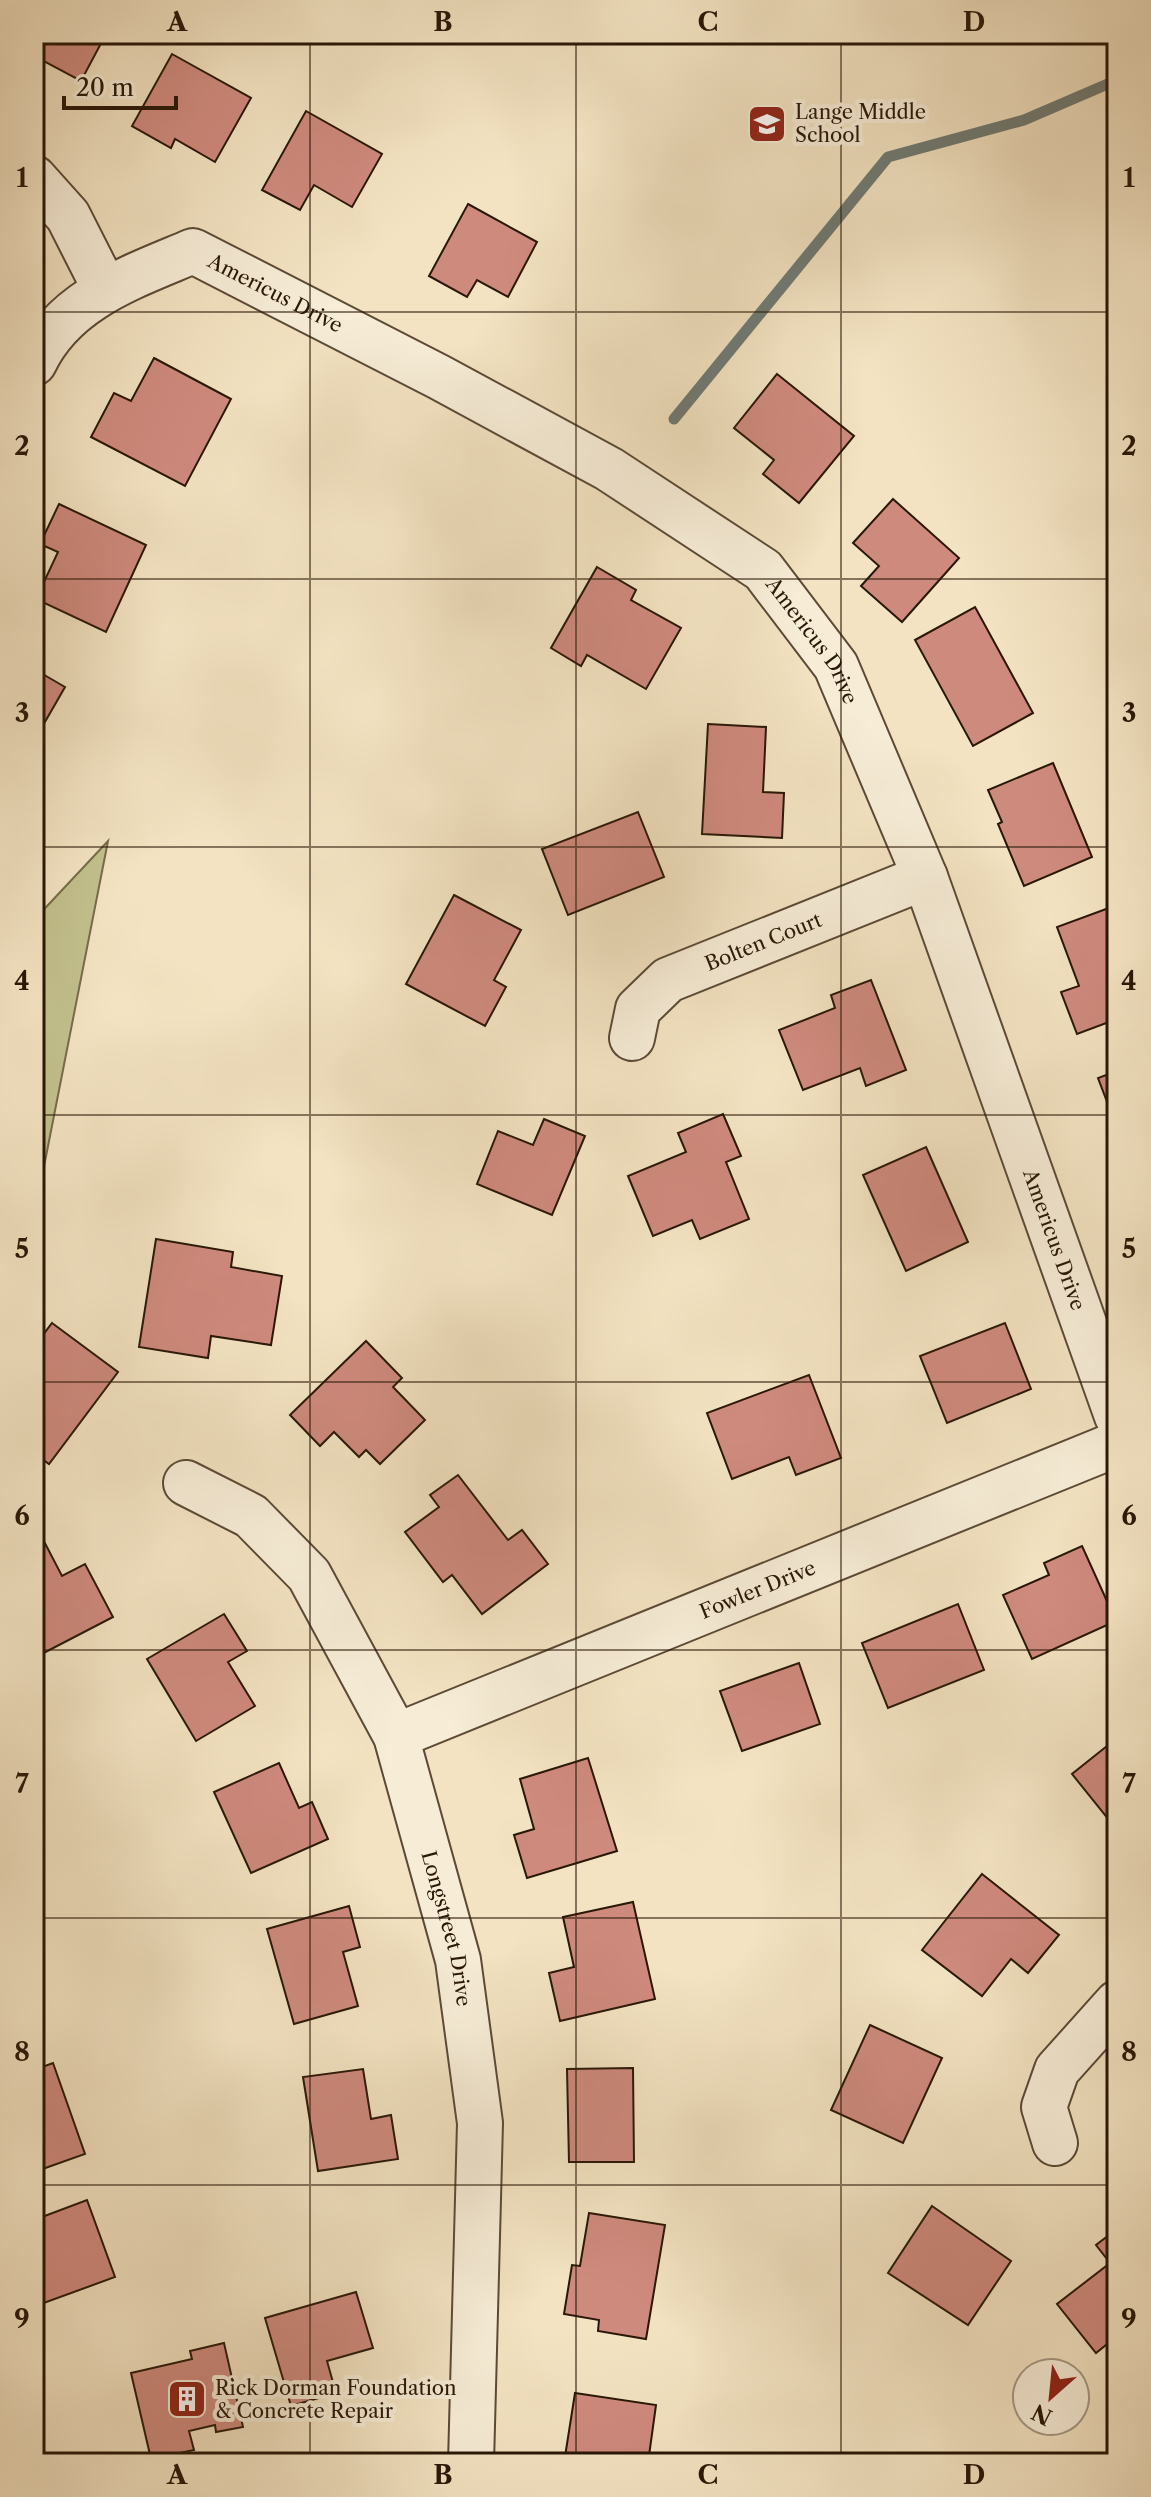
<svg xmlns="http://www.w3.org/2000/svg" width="1151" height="2497" font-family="'Libre Caslon Text',serif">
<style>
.green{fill:#c3c18e;stroke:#766c4a;stroke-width:2}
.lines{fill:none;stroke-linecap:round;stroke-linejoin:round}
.stream{stroke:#6f7a74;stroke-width:11}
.building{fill:#cf8a7e;stroke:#291707;stroke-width:2}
.street-casing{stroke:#5c4a36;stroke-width:48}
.street{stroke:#f7edd7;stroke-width:44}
.grid{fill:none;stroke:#291707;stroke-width:2;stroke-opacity:0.55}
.labels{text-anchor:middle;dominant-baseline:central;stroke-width:8;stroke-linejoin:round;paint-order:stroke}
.poi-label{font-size:20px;fill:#291707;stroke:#f7edd7;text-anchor:start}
.street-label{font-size:20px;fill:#291707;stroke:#f7edd7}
.neatline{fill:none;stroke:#291707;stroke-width:3}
.grid-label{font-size:26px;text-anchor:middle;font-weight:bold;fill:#291707}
</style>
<rect width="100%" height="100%" fill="#f3e3c2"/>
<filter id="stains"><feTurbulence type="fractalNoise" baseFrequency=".0025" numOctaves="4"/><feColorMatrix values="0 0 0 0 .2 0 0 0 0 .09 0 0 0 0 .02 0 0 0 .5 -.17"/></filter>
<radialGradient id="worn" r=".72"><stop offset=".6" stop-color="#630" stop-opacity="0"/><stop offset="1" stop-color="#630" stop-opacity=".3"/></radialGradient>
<polygon class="green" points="108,841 38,1197 34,1203 34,920"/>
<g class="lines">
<polyline class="stream" points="674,419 888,157 1024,120 1117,80"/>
</g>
<g class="building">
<polygon points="34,34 106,34 81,81 34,56"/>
<polygon points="172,54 251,98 215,162 175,139 171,148 132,126"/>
<polygon points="306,111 382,154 352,207 314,185 300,210 262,190"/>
<polygon points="468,204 537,242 508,297 477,280 467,297 429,276"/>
<polygon points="154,358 231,399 185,486 91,437 114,393 131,401"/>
<polygon points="777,374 854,436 799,503 763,474 774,460 734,428"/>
<polygon points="893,499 959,558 902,622 861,586 879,566 853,543"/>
<polygon points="59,504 146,545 106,632 36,599 58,552 40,544"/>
<polygon points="597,567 636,590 631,600 681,628 646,689 587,655 581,666 551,648"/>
<polygon points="975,607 1033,713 973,746 915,640"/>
<polygon points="34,669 65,687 34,741"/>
<polygon points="708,724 766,727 763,792 784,793 782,838 702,834"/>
<polygon points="1053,763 1092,857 1024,886 998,824 1002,822 988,790"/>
<polygon points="638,812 664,877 568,915 542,849"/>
<polygon points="454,895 521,930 494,980 506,987 485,1026 406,984"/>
<polygon points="1117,905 1117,1019 1077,1034 1061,992 1079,986 1057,927"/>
<polygon points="871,980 906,1070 866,1086 860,1068 803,1090 779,1030 835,1008 831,995"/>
<polygon points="1117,1071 1117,1128 1098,1078"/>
<polygon points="723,1114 741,1156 726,1162 749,1219 700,1239 692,1220 653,1236 628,1176 686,1152 678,1133"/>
<polygon points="544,1119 585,1136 552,1215 477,1184 498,1131 533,1145"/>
<polygon points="926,1147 968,1242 906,1271 863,1175"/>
<polygon points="156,1239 233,1252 231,1267 282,1276 271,1345 211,1336 208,1358 139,1347"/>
<polygon points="52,1323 118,1372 49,1464 34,1453 34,1347"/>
<polygon points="1005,1323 1031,1389 947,1423 920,1356"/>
<polygon points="366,1341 402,1378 393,1387 425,1420 380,1464 366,1450 359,1457 334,1432 320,1446 290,1415"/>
<polygon points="809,1375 841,1458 796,1475 789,1457 732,1479 707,1413"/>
<polygon points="458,1475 508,1540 522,1530 548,1564 482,1614 452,1575 443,1582 405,1532 439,1507 430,1495"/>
<polygon points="35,1524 62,1576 85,1564 113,1617 34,1658"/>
<polygon points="1082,1546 1116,1621 1032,1659 1003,1595 1049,1575 1044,1563"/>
<polygon points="958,1604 984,1670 888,1708 862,1643"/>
<polygon points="224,1614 247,1651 228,1662 255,1706 196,1741 147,1659"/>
<polygon points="799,1663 820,1724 742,1751 720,1691"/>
<polygon points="1117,1738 1117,1830 1072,1774"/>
<polygon points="588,1758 617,1851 527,1878 514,1835 534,1829 520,1779"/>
<polygon points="279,1763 299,1808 312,1802 328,1839 251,1873 214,1792"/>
<polygon points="982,1874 1059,1935 1028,1973 1011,1959 982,1996 922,1950"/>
<polygon points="633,1902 655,1999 560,2021 549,1973 574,1967 563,1917"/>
<polygon points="349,1906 360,1947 343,1952 358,2006 294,2024 267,1929"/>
<polygon points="870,2025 942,2058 903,2143 831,2110"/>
<polygon points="53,2063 85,2154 34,2172 34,2070"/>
<polygon points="633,2068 634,2162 569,2162 567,2069"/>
<polygon points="363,2069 371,2119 391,2115 398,2159 318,2171 303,2077"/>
<polygon points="87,2200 115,2277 41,2304 34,2286 34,2264 43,2261 34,2237 34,2220"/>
<polygon points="932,2206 1011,2261 968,2325 888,2273"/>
<polygon points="589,2213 665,2225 646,2339 598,2331 599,2320 564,2314 572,2265 580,2266"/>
<polygon points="1117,2229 1117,2336 1096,2353 1057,2304 1110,2263 1096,2245"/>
<polygon points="356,2292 373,2348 327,2361 336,2393 291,2406 265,2318"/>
<polygon points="224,2343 243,2427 216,2432 215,2425 189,2431 194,2450 151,2459 131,2373 192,2359 190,2351"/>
<polygon points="575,2393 656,2405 648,2463 564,2463"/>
</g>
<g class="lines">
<defs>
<g id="street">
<polyline points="34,178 68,216 105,289"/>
<path id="s1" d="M34 363C64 299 132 277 193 251L439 377 609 469 763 570 836 666 925 877 1117 1416"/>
<path id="s2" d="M632 1038 638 1009 668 980 925 877"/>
<path id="s3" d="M186 1483 251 1516 309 1575 396 1736 458 1960 480 2123 471 2463"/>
<path id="s4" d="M396 1736 1117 1444"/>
<polyline points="1055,2143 1044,2107 1057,2070 1117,2003"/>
</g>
</defs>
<use href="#street" class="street-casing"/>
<use href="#street" class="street"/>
</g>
<path class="grid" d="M310 34V2463M576 34V2463M841 34V2463M34 312H1117M34 579H1117M34 847H1117M34 1115H1117M34 1382H1117M34 1650H1117M34 1918H1117M34 2185H1117"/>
<defs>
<symbol id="school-square" viewBox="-11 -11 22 22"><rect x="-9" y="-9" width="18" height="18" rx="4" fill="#8f2418" stroke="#f7edd7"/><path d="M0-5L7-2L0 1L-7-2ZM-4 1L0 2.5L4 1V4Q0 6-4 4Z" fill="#fff"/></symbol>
<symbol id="building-square" viewBox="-11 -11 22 22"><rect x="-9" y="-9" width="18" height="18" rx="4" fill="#8f2418" stroke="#f7edd7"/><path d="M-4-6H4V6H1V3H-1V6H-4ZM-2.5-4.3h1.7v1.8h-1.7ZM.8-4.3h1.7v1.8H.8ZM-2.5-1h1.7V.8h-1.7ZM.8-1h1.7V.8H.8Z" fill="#fff"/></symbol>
</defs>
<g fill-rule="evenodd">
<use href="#school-square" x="745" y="102" width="44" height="44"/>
<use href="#building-square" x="165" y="2377" width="44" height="44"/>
</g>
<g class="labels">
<g class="poi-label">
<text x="795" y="112">Lange Middle<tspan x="795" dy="23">School</tspan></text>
<text x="215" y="2388">Rick Dorman Foundation<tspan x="215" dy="23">&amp; Concrete Repair</tspan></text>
</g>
<g class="street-label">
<text stroke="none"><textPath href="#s1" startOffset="292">Americus Drive</textPath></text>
<text stroke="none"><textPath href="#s1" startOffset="940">Americus Drive</textPath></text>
<text stroke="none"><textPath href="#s2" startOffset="174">Bolten Court</textPath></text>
<text stroke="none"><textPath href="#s1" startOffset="1588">Americus Drive</textPath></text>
<text stroke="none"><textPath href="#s4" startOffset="390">Fowler Drive</textPath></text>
<text stroke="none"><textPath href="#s3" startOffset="538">Longstreet Drive</textPath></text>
</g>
</g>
<rect width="1151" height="2497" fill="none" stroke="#f3e3c2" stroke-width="88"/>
<g transform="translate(1051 2397) rotate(207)"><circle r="38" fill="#f7edd7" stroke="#a59784" stroke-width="2"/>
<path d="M0-6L14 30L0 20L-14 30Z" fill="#8f2418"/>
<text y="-12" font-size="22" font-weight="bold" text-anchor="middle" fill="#291707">N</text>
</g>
<path d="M64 96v12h112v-12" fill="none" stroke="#291707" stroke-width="4"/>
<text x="76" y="96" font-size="24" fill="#291707" stroke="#f7edd7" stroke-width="6" paint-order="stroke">20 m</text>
<rect x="44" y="44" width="1063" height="2409" class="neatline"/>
<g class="grid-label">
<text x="177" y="31">A</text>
<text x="443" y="31">B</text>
<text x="708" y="31">C</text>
<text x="974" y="31">D</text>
<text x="22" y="187">1</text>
<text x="1129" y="187">1</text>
<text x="22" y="455">2</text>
<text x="1129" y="455">2</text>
<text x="22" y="722">3</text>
<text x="1129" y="722">3</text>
<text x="22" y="990">4</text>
<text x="1129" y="990">4</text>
<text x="22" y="1258">5</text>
<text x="1129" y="1258">5</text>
<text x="22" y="1525">6</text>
<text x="1129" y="1525">6</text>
<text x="22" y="1793">7</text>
<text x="1129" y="1793">7</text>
<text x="22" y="2061">8</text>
<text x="1129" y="2061">8</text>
<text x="22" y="2328">9</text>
<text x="1129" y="2328">9</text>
<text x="177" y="2484">A</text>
<text x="443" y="2484">B</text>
<text x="708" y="2484">C</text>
<text x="974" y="2484">D</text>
</g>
<rect width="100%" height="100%" filter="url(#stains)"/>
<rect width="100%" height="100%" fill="url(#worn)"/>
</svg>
